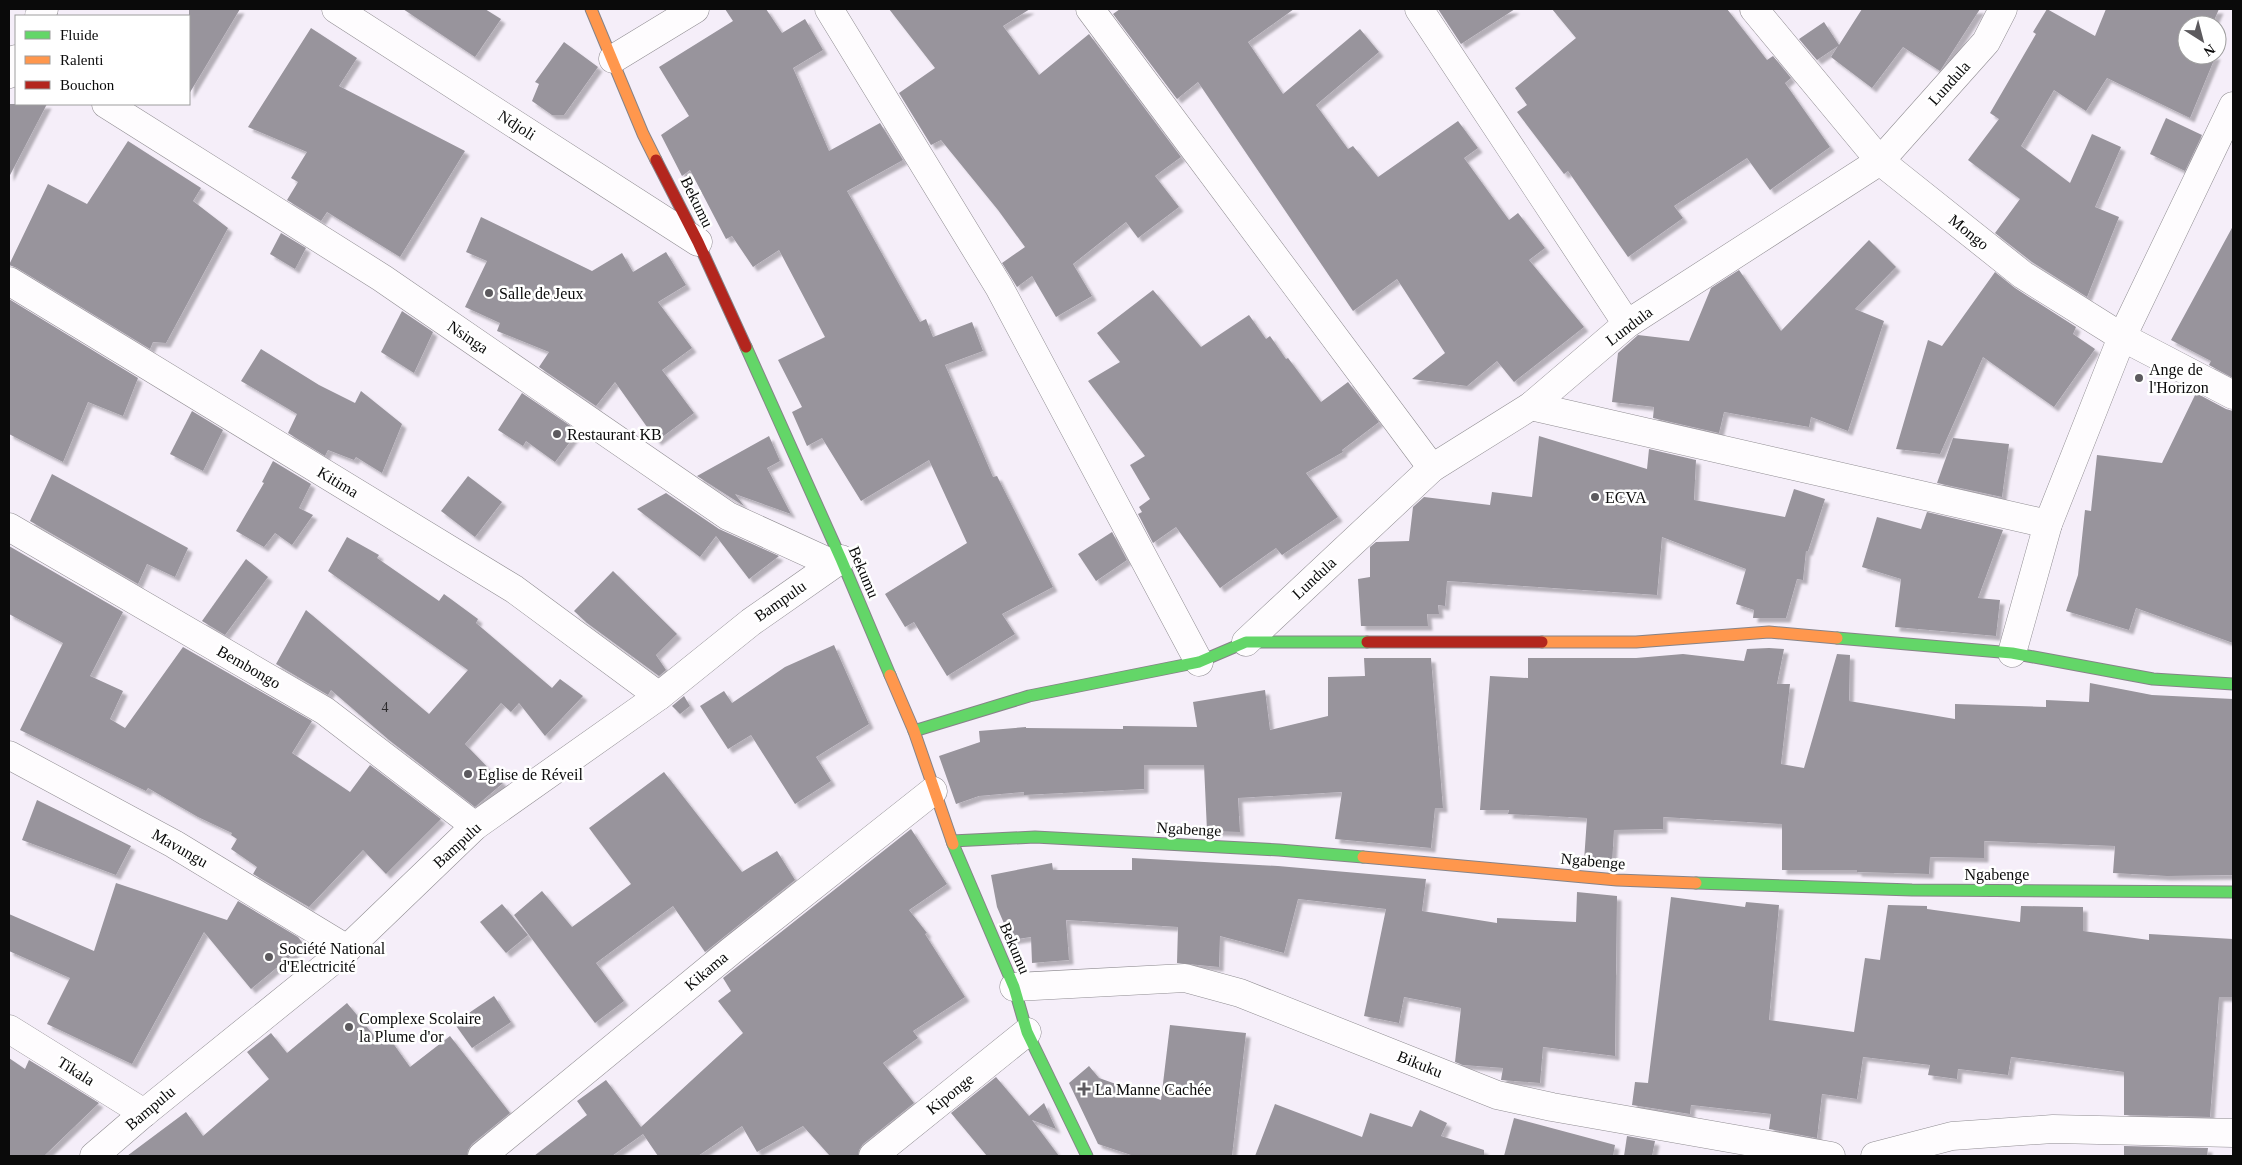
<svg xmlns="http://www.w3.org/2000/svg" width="2242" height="1165" font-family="'Times New Roman',serif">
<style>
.building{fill:#98949c;filter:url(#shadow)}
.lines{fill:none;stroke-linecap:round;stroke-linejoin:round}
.street-casing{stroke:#908d92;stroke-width:29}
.fast-casing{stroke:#868388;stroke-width:13}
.slow-casing{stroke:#868388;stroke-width:13}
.jam-casing{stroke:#868388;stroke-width:13}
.street{stroke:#fefcfe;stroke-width:28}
.fast{stroke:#63d668;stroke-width:11}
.slow{stroke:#ff974d;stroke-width:11}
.jam{stroke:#b3261e;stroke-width:11}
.poi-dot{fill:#5c5a5e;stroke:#fff;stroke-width:2}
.labels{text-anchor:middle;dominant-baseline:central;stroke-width:5;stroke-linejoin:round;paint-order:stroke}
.number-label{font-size:14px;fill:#2e2c2e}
.street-label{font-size:16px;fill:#0a0a0a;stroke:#fff}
.poi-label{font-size:16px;fill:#0a0a0a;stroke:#fff;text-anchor:start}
</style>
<defs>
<filter id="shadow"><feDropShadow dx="4.5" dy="4.5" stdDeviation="1" flood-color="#0004"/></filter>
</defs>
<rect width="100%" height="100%" fill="#f5eef9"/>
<g class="building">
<polygon points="189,9 240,9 189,94"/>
<polygon points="403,9 485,9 501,19 475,57"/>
<polygon points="725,9 766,9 782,33 805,19 823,50 793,68 829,151 880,123 903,160 847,191 920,322 926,319 933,337 972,322 983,351 945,365 993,477 997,476 1053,587 1002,614 1015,634 947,676 914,622 905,627 885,594 967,543 929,460 861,501 822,438 807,446 792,412 802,407 778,360 825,337 779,250 753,267 732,236 726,239 690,170 682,176 661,135 689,116 659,67 733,21"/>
<polygon points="889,9 1030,9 1003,26 1039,75 1089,34 1181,157 1155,176 1179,207 1138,238 1126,222 1073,264 1092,296 1056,317 1032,276 1017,287 1002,263 1025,247 998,210 941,140 931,145 899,93 935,68"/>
<polygon points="1120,9 1294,9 1248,42 1283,94 1360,29 1379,52 1316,105 1348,149 1353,146 1378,177 1458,121 1478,148 1464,158 1509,220 1518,213 1545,248 1529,260 1584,327 1514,382 1497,361 1467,386 1412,379 1445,353 1397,279 1353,311 1198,82 1177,99 1113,14"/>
<polygon points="1438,9 1515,9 1461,44"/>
<polygon points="1552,9 1727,9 1767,60 1773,56 1791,78 1785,83 1830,147 1770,190 1747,158 1674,206 1683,218 1628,257 1568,171 1564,174 1517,112 1527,105 1515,88 1576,38"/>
<polygon points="1862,9 1980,9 1940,71 1903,47 1872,88 1831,57 1838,46 1817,60 1799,39 1824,22 1839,45"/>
<polygon points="2047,9 2095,36 2106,9 2219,9 2212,25 2187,25 2187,55 2216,55 2190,118 2107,78 2086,111 2054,90 2021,146 2070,183 2092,134 2121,147 2095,207 2119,217 2087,297 2032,262 1995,233 2020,199 1968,160 1999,119 1990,113 2036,34 2033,32"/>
<polygon points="311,28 357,58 339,86 465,151 400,257 327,212 321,221 287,200 298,182 291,178 307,152 248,127"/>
<polygon points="564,42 598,67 564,115 552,115 532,101 539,84 535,82"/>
<polygon points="9,104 47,104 9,177"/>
<polygon points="2166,118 2202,135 2185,171 2150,154"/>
<polygon points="128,141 201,188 193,201 228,228 166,343 153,342 150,349 17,268 9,265 48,184 87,204"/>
<polygon points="481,217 592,271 622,253 633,272 666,252 686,285 658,302 692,348 662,370 694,413 657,441 615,382 596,406 539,367 549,352 497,331 500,323 465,307 487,261 466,252"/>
<polygon points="2233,226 2233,378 2209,365 2211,361 2171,340"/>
<polygon points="281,233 306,248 295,269 270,254"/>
<polygon points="1869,240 1896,267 1855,309 1884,321 1848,431 1811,417 1809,427 1724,412 1719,433 1653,418 1654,407 1612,402 1618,353 1638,335 1689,341 1711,288 1739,270 1781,331"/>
<polygon points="1995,272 2015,288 2076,327 2073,334 2095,349 2054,407 1983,357 1940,454 1896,449 1928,340 1942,346"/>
<polygon points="1153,290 1201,347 1249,315 1266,339 1270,336 1286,359 1288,358 1321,402 1348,382 1379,422 1342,450 1343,452 1306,473 1338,517 1282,555 1276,548 1220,588 1176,527 1153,543 1138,514 1142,512 1139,507 1150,499 1130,465 1145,456 1088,381 1120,362 1097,333"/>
<polygon points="9,299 138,378 123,416 88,402 63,462 9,434"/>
<polygon points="402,311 433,332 414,373 381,352"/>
<polygon points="261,349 319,385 355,403 361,391 402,424 382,473 356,457 354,460 328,450 325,456 288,433 297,414 241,381"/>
<polygon points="522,393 578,431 555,462 526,441 523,446 498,430"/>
<polygon points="2196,393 2226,409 2233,411 2233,643 2136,608 2129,630 2066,611 2078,575 2085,510 2091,511 2097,455 2162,463"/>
<polygon points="192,411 223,430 203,471 170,454"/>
<polygon points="769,436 780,461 767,468 791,514 735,494 744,506 697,476"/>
<polygon points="1539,436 1647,469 1649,449 1696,460 1694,500 1785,517 1794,489 1825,499 1808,551 1806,551 1803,580 1797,579 1786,618 1753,618 1754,610 1736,604 1746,569 1662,537 1657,595 1447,581 1445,606 1438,605 1439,614 1427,614 1428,626 1361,626 1358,579 1370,577 1370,547 1376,542 1409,541 1413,507 1424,497 1490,505 1492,492 1532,497"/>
<polygon points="1953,438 2009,444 2002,497 1937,483"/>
<polygon points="273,461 311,484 299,508 313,515 292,545 275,533 264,547 236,531 264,483 262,482"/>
<polygon points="52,474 188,548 175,577 147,564 138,584 30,521"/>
<polygon points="468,476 502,502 475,537 441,511"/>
<polygon points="666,493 719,529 779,556 749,579 716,536 700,557 637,509"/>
<polygon points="1927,512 2003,530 1978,598 2000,600 1996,636 1895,627 1901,579 1862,567 1877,517 1921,529"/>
<polygon points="1112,532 1127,560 1096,581 1078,554"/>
<polygon points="347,537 379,555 377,558 439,601 444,594 478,619 476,623 552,688 560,679 583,696 545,736 519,703 511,712 501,703 465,744 503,783 475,807 389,740 331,690 328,695 276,664 306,610 429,714 468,670 328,571"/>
<polygon points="9,546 123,612 90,676 123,691 110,719 125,728 183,647 312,721 292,753 350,792 370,765 441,819 386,874 363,850 309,907 253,874 257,867 231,849 237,839 231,835 232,833 198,817 148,788 146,791 20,730 63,643 9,614"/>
<polygon points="246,559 268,577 225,635 202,621"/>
<polygon points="613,571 677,634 656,655 666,670 659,676 587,623 574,611"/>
<polygon points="834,645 869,724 816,757 831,781 795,804 751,735 728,749 700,706 724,691 732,703 785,667"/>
<polygon points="1769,648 1784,649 1777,684 1790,684 1781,764 1804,768 1837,654 1850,655 1849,701 1955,719 1955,704 2046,707 2046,700 2089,702 2090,683 2152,695 2233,699 2233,875 2167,876 2113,873 2115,846 1984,841 1984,858 1930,857 1929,874 1857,872 1857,870 1782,870 1782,824 1663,817 1663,829 1614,830 1612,864 1584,861 1587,818 1508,814 1509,810 1480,810 1490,676 1528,678 1528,658 1636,658 1683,654 1744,661 1747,649"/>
<polygon points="1364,658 1431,658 1443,808 1435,808 1431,848 1335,839 1342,792 1238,798 1240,832 1207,831 1204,765 1144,765 1144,789 1024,795 1024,792 979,796 956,804 939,756 980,742 979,731 1026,727 1026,728 1123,729 1123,726 1197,727 1193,702 1265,690 1270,730 1328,716 1328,677 1365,676"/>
<polygon points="684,696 690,706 680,714 672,706"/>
<polygon points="664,772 742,872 777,851 795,880 705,952 673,906 596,963 624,1001 595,1023 514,915 542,891 572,927 631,884 589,828"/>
<polygon points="37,800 131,846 116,875 22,840"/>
<polygon points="911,829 947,884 909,910 927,933 925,934 965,997 913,1031 918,1038 883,1063 914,1103 863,1144 859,1150 858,1156 830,1156 803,1126 757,1152 742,1126 698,1156 658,1156 643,1134 612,1156 534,1156 587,1115 577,1101 606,1080 641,1127 743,1033 718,1001 731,991 723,978"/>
<polygon points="1132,858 1278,866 1426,879 1422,911 1497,923 1497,918 1576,922 1577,892 1617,896 1615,1056 1543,1047 1540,1083 1501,1080 1503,1068 1463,1065 1455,1062 1461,1008 1404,997 1399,1023 1364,1016 1386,909 1298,899 1284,953 1220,936 1219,967 1177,963 1178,927 1066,920 1069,960 1032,963 1031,937 1011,940 997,907 991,875 1052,863 1053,870 1132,870"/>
<polygon points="116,883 227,920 238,901 298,937 304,945 251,989 204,932 132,1064 47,1024 70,978 9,951 9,914 94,951"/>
<polygon points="1671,897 1745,907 1746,902 1779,905 1769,1020 1854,1032 1865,958 1880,960 1888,905 1927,906 1927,909 2020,922 2021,906 2083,907 2083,931 2149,940 2149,934 2233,939 2233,997 2219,997 2210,1117 2124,1115 2124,1072 2011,1057 2008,1075 1958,1069 1957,1079 1928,1075 1930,1065 1863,1057 1857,1099 1822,1094 1817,1138 1769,1129 1771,1114 1691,1105 1690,1114 1632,1105 1635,1082 1648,1083"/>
<polygon points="502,904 528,935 506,953 480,922"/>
<polygon points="494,996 511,1022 472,1048 454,1023"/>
<polygon points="347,1003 376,1038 385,1032 410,1067 450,1036 510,1113 472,1144 468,1150 467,1156 127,1156 186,1112 203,1136 269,1079 247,1052 271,1033 287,1053"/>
<polygon points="1170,1025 1246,1033 1232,1156 1134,1156 1098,1144 1069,1083 1089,1066 1099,1078 1161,1100"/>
<polygon points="9,1058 25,1069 29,1060 99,1103 44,1156 9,1156"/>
<polygon points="996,1077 1029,1116 1044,1103 1056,1129 1032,1120 1059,1156 987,1156 951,1113"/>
<polygon points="1275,1104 1362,1137 1370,1113 1412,1127 1420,1110 1447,1123 1441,1136 1484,1150 1484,1156 1255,1156"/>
<polygon points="1514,1118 1615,1145 1613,1156 1504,1156"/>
<polygon points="1627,1136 1655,1141 1652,1156 1624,1156"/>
<polygon points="2124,1146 2208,1148 2207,1156 2124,1156"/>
</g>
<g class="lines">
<defs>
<g id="street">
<polyline points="336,9 698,242"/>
<polyline points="829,9 999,287 1199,662"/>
<polyline points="1090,9 1432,468"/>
<polyline points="1419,9 1627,324"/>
<polyline points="1754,9 1880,161 2023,275 2122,337 2233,395"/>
<polyline points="39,16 44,9"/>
<polyline points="613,59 695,9"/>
<polyline points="9,74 16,59"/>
<polyline points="106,104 382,278 728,516 833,564"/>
<polyline points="9,281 514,589 659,696"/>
<polyline points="1531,406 2048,524"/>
<polyline points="9,527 325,711 475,826"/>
<polyline points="1246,642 1432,468 1531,406 1627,324 1880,161 1986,42 2003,9"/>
<polyline points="2012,653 2048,524 2122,337 2233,106"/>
<polyline points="9,755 174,844 347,949"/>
<polyline points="1014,987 1185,978 1240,993 1497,1095 1552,1107 1831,1156"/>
<polyline points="9,1029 144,1113"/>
<polyline points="94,1156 144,1113 347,949 475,826 659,696 751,622 841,559"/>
<polyline points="482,1156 731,951 933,791"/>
<polyline points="873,1156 1027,1032"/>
<polyline points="1875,1156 1952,1136 2053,1129 2233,1133"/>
</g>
<g id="fast">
<polyline points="746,347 841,559 890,675"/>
<polyline points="1837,638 2012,653 2153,679 2233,684"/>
<polyline points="914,731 1029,696 1199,662 1246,642 1367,642"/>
<polyline points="952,841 1035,837 1279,850 1363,857"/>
<polyline points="953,844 1014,987 1027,1032 1087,1156"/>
<polyline points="1696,883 1912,890 2233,892"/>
</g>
<g id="slow">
<polyline points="591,9 643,134 656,160"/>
<polyline points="1542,642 1636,642 1769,632 1837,638"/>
<polyline points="890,675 914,731 953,844"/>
<polyline points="1363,857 1617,880 1696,883"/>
</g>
<g id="jam">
<polyline points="656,160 698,242 746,347"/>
<polyline points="1367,642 1542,642"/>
</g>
</defs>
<use href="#street" class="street-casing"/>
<use href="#fast" class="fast-casing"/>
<use href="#slow" class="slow-casing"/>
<use href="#jam" class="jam-casing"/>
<use href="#street" class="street"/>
<use href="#fast" class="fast"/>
<use href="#slow" class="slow"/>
<use href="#jam" class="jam"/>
</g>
<g class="poi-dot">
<circle cx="489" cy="293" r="5"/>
<circle cx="2139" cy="378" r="5"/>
<circle cx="557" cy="434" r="5"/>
<circle cx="1595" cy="497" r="5"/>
<circle cx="468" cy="774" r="5"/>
<circle cx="269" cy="957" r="5"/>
<circle cx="349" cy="1027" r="5"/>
<path d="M1081.5 1081.5h5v5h5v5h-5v5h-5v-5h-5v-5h5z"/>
</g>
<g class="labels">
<g class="number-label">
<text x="385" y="707">4</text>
</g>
<g class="street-label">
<text transform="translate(1949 83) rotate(-48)">Lundula</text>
<text transform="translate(517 125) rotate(33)">Ndjoli</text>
<text transform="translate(697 202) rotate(64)">Bekumu</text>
<text transform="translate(1969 232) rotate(39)">Mongo</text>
<text transform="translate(1629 326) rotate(-37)">Lundula</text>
<text transform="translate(468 337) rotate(34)">Nsinga</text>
<text transform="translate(338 482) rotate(31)">Kitima</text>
<text transform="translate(864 572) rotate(67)">Bekumu</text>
<text transform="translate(1314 578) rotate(-43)">Lundula</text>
<text transform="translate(780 601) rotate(-35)">Bampulu</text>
<text transform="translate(249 667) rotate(30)">Bembongo</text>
<text transform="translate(1189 829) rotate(3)">Ngabenge</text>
<text transform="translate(457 845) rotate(-43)">Bampulu</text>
<text transform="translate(180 848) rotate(30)">Mavungu</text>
<text transform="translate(1593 861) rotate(5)">Ngabenge</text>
<text x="1997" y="874">Ngabenge</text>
<text transform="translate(1015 948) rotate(67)">Bekumu</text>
<text transform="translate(706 971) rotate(-40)">Kikama</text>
<text transform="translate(1420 1064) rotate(22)">Bikuku</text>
<text transform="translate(76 1071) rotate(32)">Tikala</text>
<text transform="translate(950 1094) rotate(-39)">Kiponge</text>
<text transform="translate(150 1108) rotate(-40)">Bampulu</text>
</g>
<g class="poi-label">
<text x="499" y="293">Salle de Jeux</text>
<text x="2149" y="369">Ange de<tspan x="2149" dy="18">l'Horizon</tspan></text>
<text x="567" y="434">Restaurant KB</text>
<text x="1605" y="497">ECVA</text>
<text x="478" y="774">Eglise de Réveil</text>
<text x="279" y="948">Société National<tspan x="279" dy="18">d'Electricité</tspan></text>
<text x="359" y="1018">Complexe Scolaire<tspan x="359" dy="18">la Plume d'or</tspan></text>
<text x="1095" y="1089">La Manne Cachée</text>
</g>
</g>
<rect width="2242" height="1165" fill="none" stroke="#0a0a0a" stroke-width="20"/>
<rect x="15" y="15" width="175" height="90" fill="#ffffff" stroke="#9d9d9d"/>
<rect x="25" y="31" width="25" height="8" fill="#63d668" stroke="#9d9d9d"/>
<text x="60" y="40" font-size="15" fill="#0a0a0a">Fluide</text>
<rect x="25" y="56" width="25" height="8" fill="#ff974d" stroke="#9d9d9d"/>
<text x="60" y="65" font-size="15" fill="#0a0a0a">Ralenti</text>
<rect x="25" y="81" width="25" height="8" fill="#b3261e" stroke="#9d9d9d"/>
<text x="60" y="90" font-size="15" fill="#0a0a0a">Bouchon</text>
<g transform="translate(2202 40) rotate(144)"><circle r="24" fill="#ffffff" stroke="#9d9d9d"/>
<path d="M0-4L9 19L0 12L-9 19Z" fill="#5c5a5e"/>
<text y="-8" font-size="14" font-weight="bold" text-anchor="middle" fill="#0a0a0a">N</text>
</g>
</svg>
